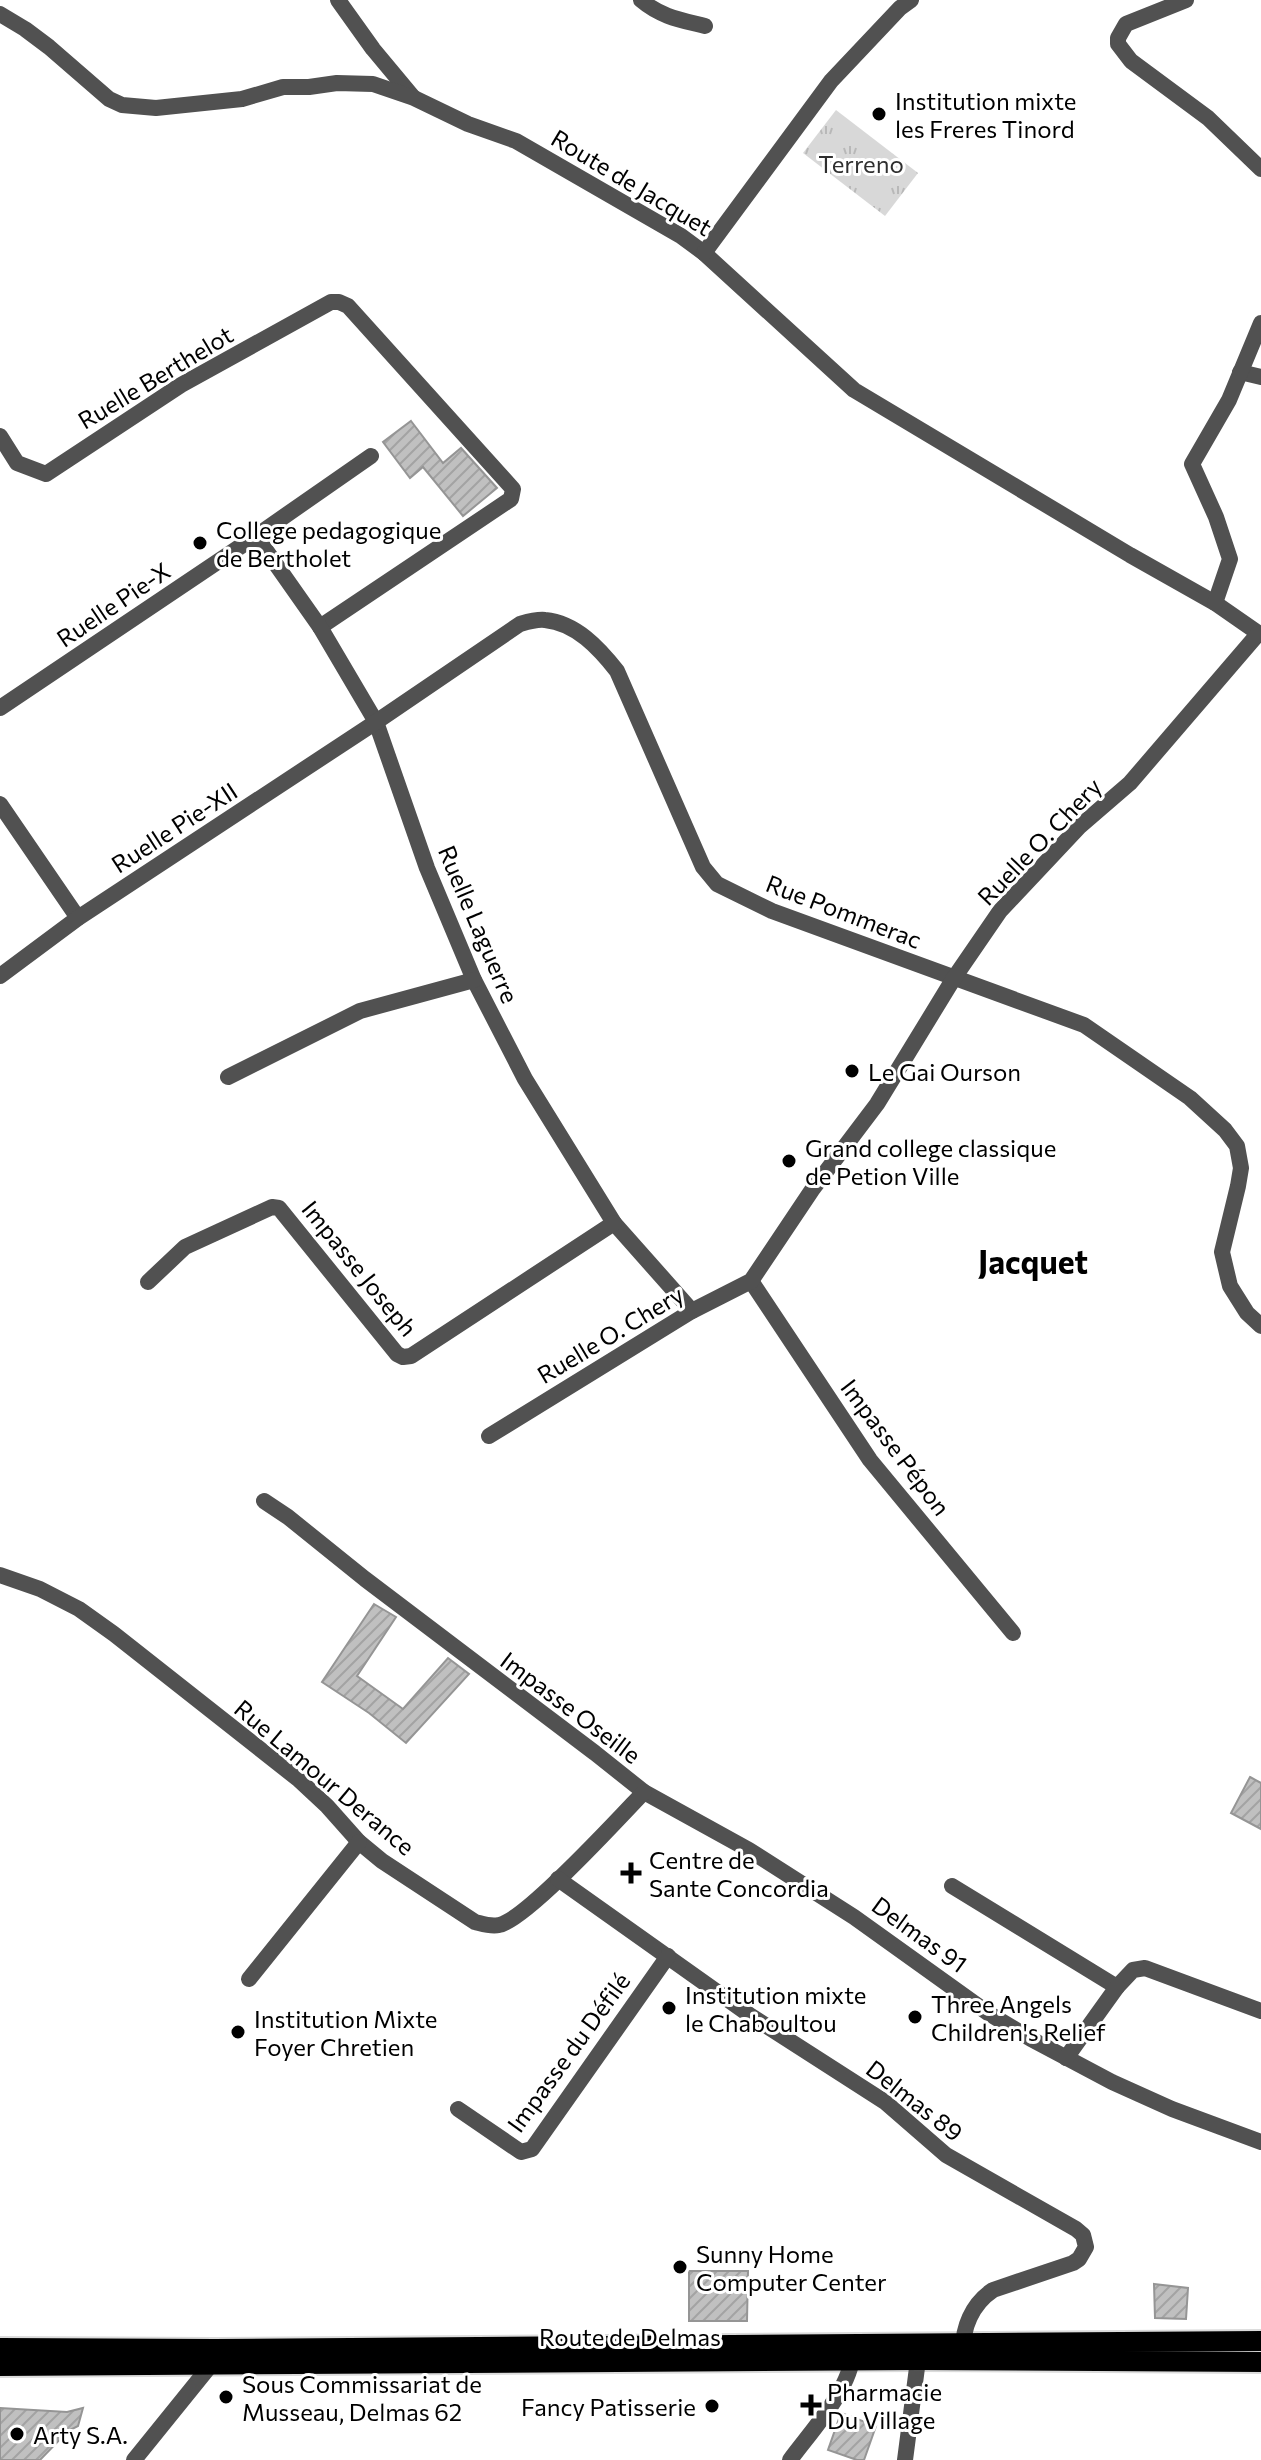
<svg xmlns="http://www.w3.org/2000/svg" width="1261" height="2460" font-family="Commissioner,sans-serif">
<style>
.park{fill:url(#park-tufts)}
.building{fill:url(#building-hatch);stroke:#959595;stroke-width:2}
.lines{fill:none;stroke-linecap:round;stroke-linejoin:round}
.primary-casing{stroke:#dbdbdb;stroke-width:24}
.street{stroke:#515151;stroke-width:16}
.primary{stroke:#000;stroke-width:20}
.poi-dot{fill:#000;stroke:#fff;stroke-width:3}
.labels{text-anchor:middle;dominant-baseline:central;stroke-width:6;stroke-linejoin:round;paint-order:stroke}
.poi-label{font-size:24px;fill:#000;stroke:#fff;text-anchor:start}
.park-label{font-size:24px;fill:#2f2f2f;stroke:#fff}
.street-label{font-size:24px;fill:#000;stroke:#fff}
.district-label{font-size:32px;font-weight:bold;fill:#000;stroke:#fff}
</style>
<defs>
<pattern id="park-tufts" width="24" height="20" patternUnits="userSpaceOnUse" patternTransform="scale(2)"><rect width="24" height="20" fill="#d8d8d8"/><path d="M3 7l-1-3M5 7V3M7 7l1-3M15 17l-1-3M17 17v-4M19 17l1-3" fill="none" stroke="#b8b8b8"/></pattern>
<pattern id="building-hatch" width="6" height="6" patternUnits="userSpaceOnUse" patternTransform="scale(2)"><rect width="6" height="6" fill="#c0c0c0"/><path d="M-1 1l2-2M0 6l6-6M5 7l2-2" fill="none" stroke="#a3a3a3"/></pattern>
</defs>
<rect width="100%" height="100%" fill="#fff"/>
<polygon class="park" points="836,110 918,173 885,216 803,153"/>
<g class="building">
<polygon points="411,421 443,463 461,448 497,488 463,516 423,467 410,478 383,442"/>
<polygon points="374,1604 396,1617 357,1676 403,1709 448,1658 469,1674 406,1743 369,1713 322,1682"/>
<polygon points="1250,1777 1261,1783 1261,1829 1231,1813"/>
<polygon points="689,2271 748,2271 747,2321 689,2321"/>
<polygon points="1154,2284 1188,2288 1186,2319 1155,2318"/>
<polygon points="0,2408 67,2412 83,2408 78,2426 68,2431 40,2460 0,2460"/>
<polygon points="841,2413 876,2426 864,2460 857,2460 828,2450"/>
</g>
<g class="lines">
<defs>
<g id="primary">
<polyline points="0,2348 215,2349 1261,2341"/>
<polyline points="0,2366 918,2360 1261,2362"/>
</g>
</defs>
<use href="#primary" class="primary-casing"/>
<g class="street">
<polyline points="338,0 373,49 413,97"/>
<path d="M641 0C661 17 681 20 705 26"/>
<polyline points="1186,0 1126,24 1118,38 1118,44 1131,61 1208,118 1261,169"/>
<polyline points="0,14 25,29 49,47 109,99 122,105 156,108 242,99 283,87 309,87 337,83 373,84 414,98 468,124 516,141 681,236 704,253 854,390 1130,555 1215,603 1261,635"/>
<polyline points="704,253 831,81 900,8 911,0"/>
<polyline points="1240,372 1261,377"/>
<polyline points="0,436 17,463 46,474 181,385 331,302 339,302 348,306 513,489 511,499 320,627"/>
<polyline points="256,536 320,627 376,722 427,868 474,980 525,1079 614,1223 692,1311"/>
<polyline points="1215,603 1230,559 1216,517 1192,464 1229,400 1261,323"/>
<polyline points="0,708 256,536 371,456"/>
<polyline points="0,804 78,918"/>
<path d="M0 976 78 918 376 722 520 624C527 622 537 619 545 620 576 623 599 648 617 671L703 867 717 884 772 911 1084 1025 1190 1098 1225 1130 1237 1146 1241 1168 1238 1186 1222 1252 1230 1286 1247 1313 1261 1326"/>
<polyline points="228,1077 360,1011 474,980"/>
<polyline points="751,1281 870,1460 1013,1633"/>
<polyline points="148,1282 185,1247 272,1207 279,1208 397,1354 403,1357 411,1356 614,1223"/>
<polyline points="489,1436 692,1311 751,1281 812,1190 877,1104 954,978 1000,911 1079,827 1130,783 1258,634"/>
<polyline points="264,1501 288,1517 365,1579 595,1753 644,1792 749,1850 854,1917 988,2013 1031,2039 1112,2082 1172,2109 1261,2142"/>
<path d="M0 1575 40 1589 79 1609 114 1634 298 1779 327 1806 359 1842 382 1861 475 1922C483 1924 491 1927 499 1925 526 1920 620 1817 644 1792"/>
<path d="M558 1879 751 2016 885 2102 946 2155 1076 2229 1083 2235 1086 2247 1079 2259 1073 2263 993 2290C972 2304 962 2328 963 2353"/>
<polyline points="952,1886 1117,1987 1133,1970 1145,1968 1261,2011"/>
<polyline points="249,1979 359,1842"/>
<polyline points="1066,2058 1117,1987"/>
<polyline points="458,2109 521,2152 532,2149 668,1956"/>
<polyline points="134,2460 210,2366"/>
<path d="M790 2460C812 2430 851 2389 853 2352"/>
<polyline points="905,2460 918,2360"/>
</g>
<use href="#primary" class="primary"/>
</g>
<g class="poi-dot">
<circle cx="879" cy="114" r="8"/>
<circle cx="200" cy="543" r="8"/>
<circle cx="852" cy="1071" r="8"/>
<circle cx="789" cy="1161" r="8"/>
<path d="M627 1861h8v8h8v8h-8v8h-8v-8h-8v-8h8z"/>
<circle cx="669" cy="2008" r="8"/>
<circle cx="915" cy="2017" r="8"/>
<circle cx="238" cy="2032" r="8"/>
<circle cx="680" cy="2267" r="8"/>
<circle cx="226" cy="2397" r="8"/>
<path d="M807 2393h8v8h8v8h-8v8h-8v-8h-8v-8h8z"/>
<circle cx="712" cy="2406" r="8"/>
<circle cx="17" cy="2434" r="8"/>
</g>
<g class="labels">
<g class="poi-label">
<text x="895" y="100">Institution mixte<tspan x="895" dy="28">les Freres Tinord</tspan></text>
<text x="216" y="529">College pedagogique<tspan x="216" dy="28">de Bertholet</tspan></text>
<text x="868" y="1071">Le Gai Ourson</text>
<text x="805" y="1147">Grand college classique<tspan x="805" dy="28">de Petion Ville</tspan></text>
<text x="649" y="1859">Centre de<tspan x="649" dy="28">Sante Concordia</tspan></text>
<text x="685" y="1994">Institution mixte<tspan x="685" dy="28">le Chaboultou</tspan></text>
<text x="931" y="2003">Three Angels<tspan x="931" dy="28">Children's Relief</tspan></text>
<text x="254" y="2018">Institution Mixte<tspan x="254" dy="28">Foyer Chretien</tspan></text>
<text x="696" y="2253">Sunny Home<tspan x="696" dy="28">Computer Center</tspan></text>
<text x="242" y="2383">Sous Commissariat de<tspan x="242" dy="28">Musseau, Delmas 62</tspan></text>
<text x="827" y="2391">Pharmacie<tspan x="827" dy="28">Du Village</tspan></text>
<text x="696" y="2406" text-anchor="end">Fancy Patisserie</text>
<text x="33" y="2434">Arty S.A.</text>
</g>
<g class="park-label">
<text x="861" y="163">Terreno</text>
</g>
<g class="street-label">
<text transform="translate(632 182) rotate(31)">Route de Jacquet</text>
<text transform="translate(155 377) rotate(-31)">Ruelle Berthelot</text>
<text transform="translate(113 604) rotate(-34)">Ruelle Pie-X</text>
<text transform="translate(174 827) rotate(-33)">Ruelle Pie-XII</text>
<text transform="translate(1039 841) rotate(-46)">Ruelle O. Chery</text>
<text transform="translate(844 911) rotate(21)">Rue Pommerac</text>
<text transform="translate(479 924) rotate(67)">Ruelle Laguerre</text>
<text transform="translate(360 1268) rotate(51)">Impasse Joseph</text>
<text transform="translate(610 1334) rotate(-31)">Ruelle O. Chery</text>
<text transform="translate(896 1447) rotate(53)">Impasse Pépon</text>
<text transform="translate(571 1707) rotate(37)">Impasse Oseille</text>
<text transform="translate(325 1777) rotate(40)">Rue Lamour Derance</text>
<text transform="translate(920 1934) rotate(36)">Delmas 91</text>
<text transform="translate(568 2052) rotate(-54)">Impasse du Défilé</text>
<text transform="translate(915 2100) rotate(38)">Delmas 89</text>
<text x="630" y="2336">Route de Delmas</text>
</g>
<g class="district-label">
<text x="1033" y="1261">Jacquet</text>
</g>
</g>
</svg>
